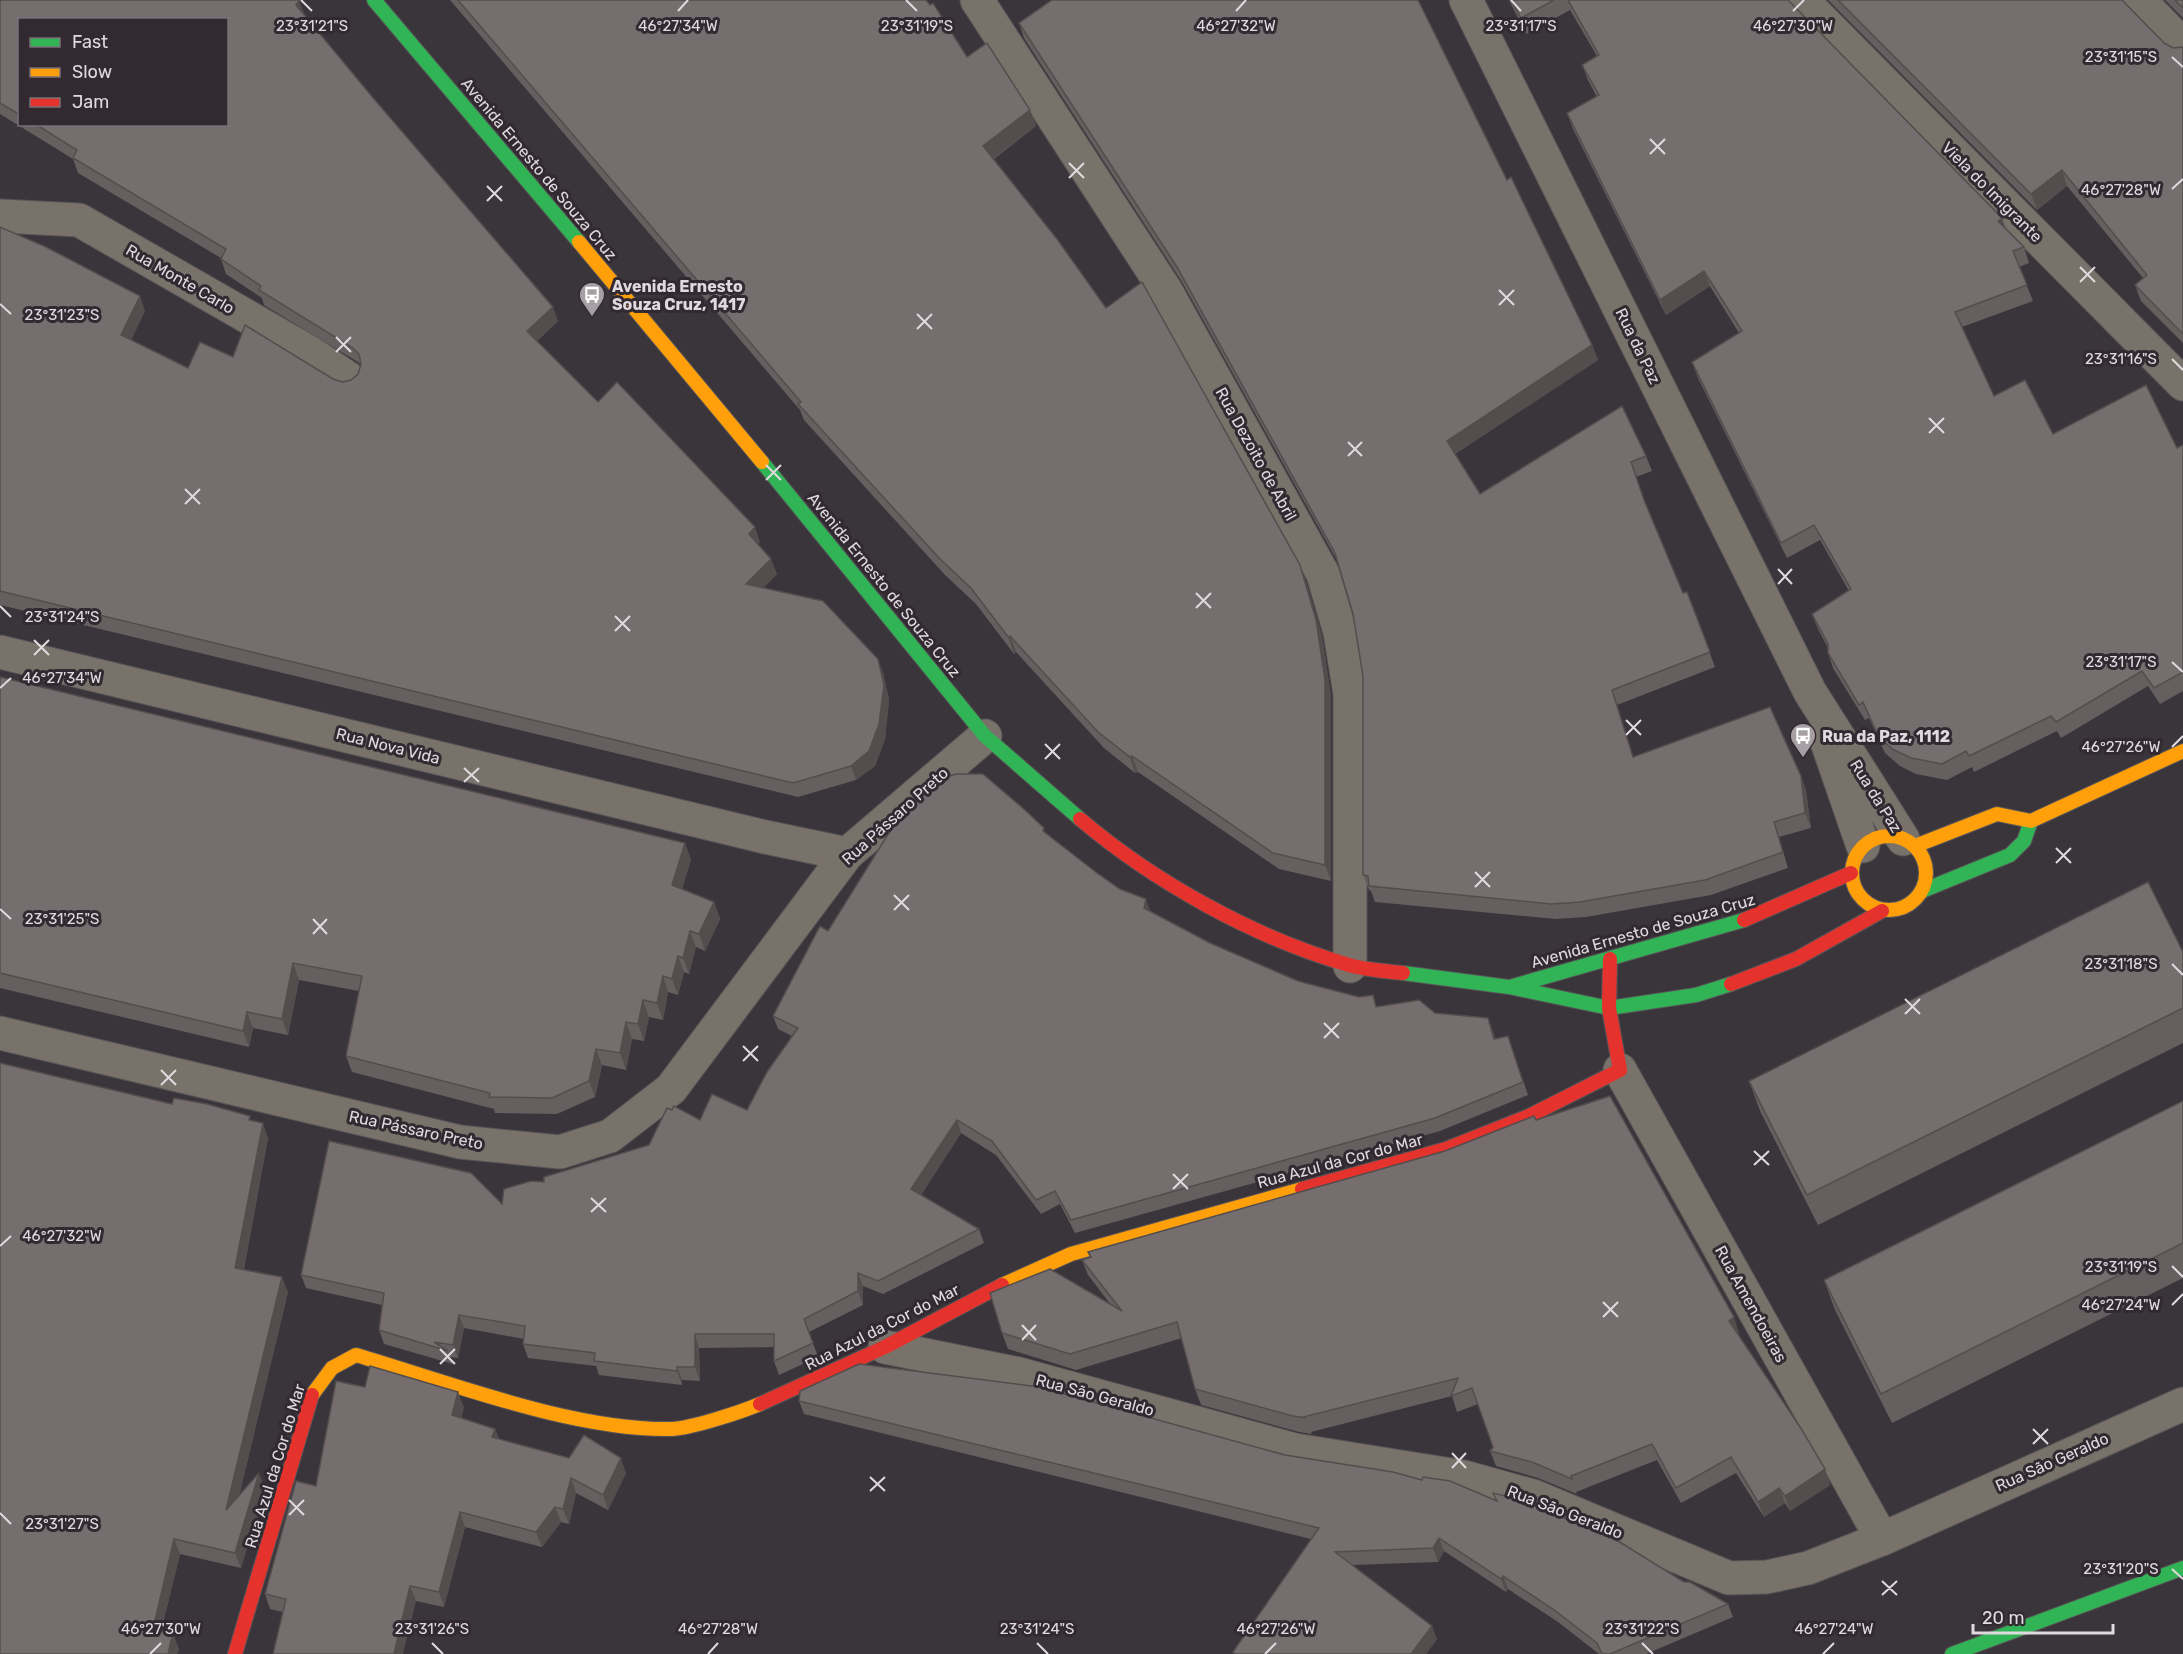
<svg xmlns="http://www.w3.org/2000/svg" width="2183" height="1654" font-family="Rubik,sans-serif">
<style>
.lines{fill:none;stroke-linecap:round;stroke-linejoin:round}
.street-casing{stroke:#575457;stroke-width:35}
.fast-casing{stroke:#575457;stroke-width:16}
.slow-casing{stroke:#575457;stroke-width:16}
.jam-casing{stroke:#575457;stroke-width:16}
.street{stroke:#79726a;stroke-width:33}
.fast{stroke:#30b455;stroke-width:14}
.slow{stroke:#ff9f0a;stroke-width:14}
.jam{stroke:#e5322d;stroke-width:14}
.wall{fill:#655f5f;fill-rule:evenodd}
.shaded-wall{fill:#534d4d}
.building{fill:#766e6e;stroke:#534d4d;stroke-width:1.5}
.ticks{fill:none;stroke:#e0dadf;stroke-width:2}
.labels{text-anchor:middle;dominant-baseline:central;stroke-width:6;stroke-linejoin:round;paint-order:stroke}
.street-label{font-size:16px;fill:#e0dadf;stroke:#322931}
.poi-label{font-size:16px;font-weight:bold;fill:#e0dadf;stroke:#322931;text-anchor:start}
.ticks-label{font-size:15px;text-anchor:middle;fill:#e0dadf;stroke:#322931;stroke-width:6;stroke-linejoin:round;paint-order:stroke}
</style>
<rect width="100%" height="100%" fill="#3a353a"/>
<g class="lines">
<defs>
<g id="street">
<polyline points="977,0 1166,291 1323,574 1340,632 1350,694 1350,966"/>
<polyline points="1466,0 1810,692 1903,839"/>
<polyline points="1802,0 2183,384"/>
<polyline points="2139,0 2183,45"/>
<polyline points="0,216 79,220 309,352 348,378"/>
<polyline points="0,652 765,837 847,854"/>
<polyline points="1827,742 1863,846"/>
<polyline points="0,1033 460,1142 560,1152 610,1136 671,1089 847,854 985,736"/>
<polyline points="1620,1070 1882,1539"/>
<polyline points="885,1347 1019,1374 1295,1450 1464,1477 1533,1496 1729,1578 1767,1577 1808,1568 1882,1539 2183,1404"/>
</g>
<g id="fast">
<polyline points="374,0 579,242"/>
<polyline points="762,462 985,736 1080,819"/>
<polyline points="1922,891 2010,855 2024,841 2031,821"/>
<polyline points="1403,973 1509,987 1609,1008 1696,995 1731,984"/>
<polyline points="1513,986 1744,920"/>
<polyline points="1952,1654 2183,1568"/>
</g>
<g id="slow">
<polyline points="579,242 762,462"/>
<circle cx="1889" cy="873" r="37"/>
<polyline points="1915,846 1997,814 2031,821 2183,751"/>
<polyline points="1002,1285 1071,1254 1302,1189"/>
<path d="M312 1395 332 1368 356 1355C451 1383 574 1431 672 1429 692 1428 741 1412 760 1404"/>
</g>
<g id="jam">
<path d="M1080 819C1154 882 1255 938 1349 965 1366 970 1386 971 1403 973"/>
<polyline points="1744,920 1851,873"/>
<polyline points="1731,984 1796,959 1882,911"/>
<polyline points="1302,1189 1446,1149 1529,1116 1620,1070 1609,1008 1610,959"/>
<polyline points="760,1404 885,1347 1002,1285"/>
<polyline points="235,1654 312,1395"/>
</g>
</defs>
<use href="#street" class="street-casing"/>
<use href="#fast" class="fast-casing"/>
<use href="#slow" class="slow-casing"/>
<use href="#jam" class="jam-casing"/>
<use href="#street" class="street"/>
<use href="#fast" class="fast"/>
<use href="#slow" class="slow"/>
<use href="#jam" class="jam"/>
</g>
<g class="wall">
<path d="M0 0 299 1 305 16 558 321 537 341 598 402 760 542 758 544 777 574 763 588 883 673 889 700 885 739 875 766 856 780 798 797 0 605V227L145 311 131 340 188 368 233 357 342 382 351 380 358 374 361 365 358 362 264 305 262 298 226 274 221 259V258L78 173 73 159 0 114ZM20 20 226 124H20Z"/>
<polygon points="450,0 926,0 967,57 1030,110 1036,126 994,159 1106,308 1306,581 1322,636 1331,696 1331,881 1279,869 1138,772 1135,773 1104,748 1016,652 1014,654 976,604 945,575 804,420 800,410"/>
<polygon points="1050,0 1418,0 1507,180 1592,345 1598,360 1455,454 1480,494 1646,456 1652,471 1636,477 1645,502 1683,593 1687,592 1715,667 1617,705 1633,757 1801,776 1806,791 1811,828 1779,837 1788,868 1711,895 1586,917 1556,919 1375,902 1371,891 1369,890 1363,875 1363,676 1353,614 1339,564 1182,282 1024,38 1019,23 1051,1"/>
<polygon points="1509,0 1788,0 2002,218 2006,229 2024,247 2029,263 2019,267 2033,301 1962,327 1994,396 2053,434 2177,448 2183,445 2183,691 2160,704 2148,686 2061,738 2057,731 1974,772 1972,767 1947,780 1916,774 1900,766 1885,753 1869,718 1865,720 1833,668 1828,653 1828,648 1818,629 1812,614 1849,591 1820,540 1787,558 1698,378 1692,362 1739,333 1710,286 1666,315 1573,129 1567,113 1597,97 1588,80 1582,65 1597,56 1570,10 1526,34"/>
<polygon points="1828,0 2122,0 2164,43 2173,48 2183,47 2183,343 2141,301 2135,285 2143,278 2067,186 2037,210"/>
<polygon points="2165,0 2183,0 2183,18"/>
<polygon points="0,677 691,859 682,889 714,902 720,919 705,951 696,947 689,974 684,972 678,995 668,992 663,1020 649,1017 644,1041 632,1039 626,1070 602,1065 595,1097 557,1114 495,1113 494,1109 352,1072 346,1056 359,991 299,980 288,1035 253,1028 249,1047 0,988"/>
<polygon points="1046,833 1097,873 1150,912 1210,943 1298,981 1377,1007 1488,1018 1495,1039 1508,1036 1528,1095 1440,1131 1075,1233 1060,1204 1041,1214 996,1155 961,1133 921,1195 979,1229 984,1243 883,1294 863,1286 863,1305 809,1332 818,1357 779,1375 774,1361 774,1347 699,1348 700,1381 682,1380 682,1385 599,1375 596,1366 528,1358 523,1344 524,1339 464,1328 458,1358 450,1357 453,1364 384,1344 379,1330 382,1305 306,1288 301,1275 502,1204 544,1182 649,1145 700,1120 747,1110 792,1036 778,1029 773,1016 828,931"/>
<polygon points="2183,952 2183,1043 1818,1225 1760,1111 1749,1081"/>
<polygon points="2183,1101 2183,1278 1892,1423 1835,1310 1824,1280"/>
<polygon points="172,1104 251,1120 268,1138 244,1269 288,1292 239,1496 265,1489 241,1568 180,1554 161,1631 179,1649 177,1654 0,1654"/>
<polygon points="1536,1120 1739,1333 1738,1334 1825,1469 1830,1485 1790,1511 1785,1503 1764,1517 1736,1473 1681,1503 1657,1460 1576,1492 1577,1494 1538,1478 1496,1466 1490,1451 1493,1447 1478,1404 1457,1412 1452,1396 1311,1432 1312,1434 1299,1432 1201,1405 1195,1389 1182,1338 1076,1370 1008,1349 1002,1333 1111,1305 1088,1275 1082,1260 1090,1257 1088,1252 1445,1151"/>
<polygon points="365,1387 464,1407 461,1418 495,1429 499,1439 626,1473 608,1510 576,1493 569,1524 561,1522 542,1547 465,1527 444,1607 416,1601 283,1612 270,1609 265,1594 316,1486"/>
<polygon points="799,1401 1684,1582 1728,1604 1733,1617 1646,1654 1599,1654 1558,1622 1508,1589 1506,1592 1444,1551 1438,1562 1352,1565 1437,1639 1426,1654 1234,1654 1233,1652 1311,1539 804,1414"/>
</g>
<g class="shaded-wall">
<polygon points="299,1 305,16 296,5"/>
<polygon points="1030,110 1036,126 989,162 983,146"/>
<polygon points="2062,170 2067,186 2037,210 2031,194"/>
<polygon points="2002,218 2007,234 1998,221"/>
<polygon points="1704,271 1710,286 1666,315 1660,300"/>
<polygon points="140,296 145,311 126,350 121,335"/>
<polygon points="553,307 558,321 532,345 527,331"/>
<polygon points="1592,345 1598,360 1452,456 1447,441"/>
<polygon points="755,527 760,542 754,549 749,534"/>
<polygon points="771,559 777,574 752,599 746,584"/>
<polygon points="1300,565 1306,581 1322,636 1331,696 1331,881 1325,865"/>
<polygon points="1010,636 1016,652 1014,654 1009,638"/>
<polygon points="878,659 883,673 889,700 885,739 875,766 856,780 851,766"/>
<polygon points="1132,756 1138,772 1135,773 1130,757"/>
<polygon points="1801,776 1806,791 1811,828 1805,813"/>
<polygon points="685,843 691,859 678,902 672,885"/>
<polygon points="1146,899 1151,913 1144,908"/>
<polygon points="714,902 720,919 705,951 699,934"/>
<polygon points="690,931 696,947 689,974 683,958"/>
<polygon points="678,956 684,972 678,995 672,979"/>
<polygon points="293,963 299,980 288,1035 282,1019"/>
<polygon points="663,976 668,992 663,1020 657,1003"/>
<polygon points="643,1000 649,1017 644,1041 638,1024"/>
<polygon points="247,1012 253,1028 249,1047 243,1031"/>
<polygon points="1488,1018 1493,1031 1499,1053 1494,1039"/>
<polygon points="626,1022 632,1039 626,1070 620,1053"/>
<polygon points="596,1049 602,1065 595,1097 589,1081"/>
<polygon points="957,1120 961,1133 916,1203 911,1189"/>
<polygon points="263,1123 268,1138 241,1283 235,1268"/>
<polygon points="858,1273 863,1286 863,1305 858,1291"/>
<polygon points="282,1277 288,1292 232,1526 226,1510"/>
<polygon points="459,1315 464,1328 458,1358 453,1345"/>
<polygon points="1734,1317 1739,1333 1735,1336 1729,1321"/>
<polygon points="695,1334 699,1348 700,1381 695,1367"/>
<polygon points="677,1367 682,1380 682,1385 677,1371"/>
<polygon points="458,1392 464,1407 458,1430 452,1415"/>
<polygon points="495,1429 501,1444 492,1437"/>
<polygon points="621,1458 626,1473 608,1510 603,1495"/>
<polygon points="1825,1469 1830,1485 1790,1511 1785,1496"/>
<polygon points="259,1473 265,1489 241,1568 235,1553"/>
<polygon points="571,1478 576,1493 569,1524 563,1509"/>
<polygon points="1779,1488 1785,1503 1764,1517 1758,1502"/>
<polygon points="555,1507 561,1522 542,1547 536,1532"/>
<polygon points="460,1512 465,1527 444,1607 439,1592"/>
<polygon points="1439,1538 1444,1551 1438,1562 1433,1548"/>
<polygon points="174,1539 180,1554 158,1644 153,1629"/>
<polygon points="1503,1576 1508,1589 1506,1592 1501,1579"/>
<polygon points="410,1586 416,1601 403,1654 394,1654"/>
<polygon points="1432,1626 1437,1639 1426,1654 1411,1654"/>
<polygon points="173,1633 179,1649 177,1654 168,1654"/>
</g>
<g class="building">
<polygon points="0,0 299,0 299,1 296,5 374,99 553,307 527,331 598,402 617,382 755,527 749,534 771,559 746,584 823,601 878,659 884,685 879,724 869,751 851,766 793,783 0,591 0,227 46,247 140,296 121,335 188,368 200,342 233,357 245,325 333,379 342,382 351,380 358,374 361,364 359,354 353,348 259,290 261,286 221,259 226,249 73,158 77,150 35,124 226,124 226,20 20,20 20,115 0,103"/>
<polygon points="458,0 926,0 930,5 933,3 967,57 987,43 1030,110 983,146 1057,239 1106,308 1142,282 1300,565 1316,620 1325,680 1325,865 1273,853 1132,756 1130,757 1098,732 1010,636 1009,638 971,588 940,559 798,404 801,402"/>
<polygon points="1052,0 1418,0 1507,180 1511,177 1592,345 1447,441 1480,494 1622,406 1646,456 1631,462 1644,500 1683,593 1687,592 1710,652 1612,690 1633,757 1770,707 1801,776 1805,813 1774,822 1783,852 1705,880 1580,902 1551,904 1369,886 1368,876 1363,875 1363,676 1353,614 1335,553 1177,267 1019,23"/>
<polygon points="1511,0 1554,0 1521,18"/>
<polygon points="1568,0 1788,0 2002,218 1998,221 2024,247 2013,251 2027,285 1955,312 1994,396 2025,380 2053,434 2146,385 2177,448 2183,445 2183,672 2154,688 2142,671 2056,722 2051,716 1969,756 1966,751 1942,764 1911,758 1894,750 1879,738 1863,702 1859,705 1828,653 1828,644 1812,614 1851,589 1814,525 1781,543 1692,362 1742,331 1704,271 1660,300 1567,113 1599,95 1582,65 1599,55"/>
<polygon points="1838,0 2122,0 2164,43 2173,48 2183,47 2183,334 2135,285 2147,275 2062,170 2031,194"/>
<polygon points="2175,0 2183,0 2183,8"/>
<polygon points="0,677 685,843 672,885 714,902 699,934 690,931 683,958 678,956 672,979 663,976 657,1003 643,1000 638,1024 626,1022 620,1053 596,1049 589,1081 552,1098 489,1097 490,1093 346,1056 362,976 293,963 282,1019 247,1012 243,1031 0,973"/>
<polygon points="957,774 983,774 1025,810 1044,828 1043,831 1097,873 1120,889 1146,899 1144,908 1210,943 1298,981 1359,997 1373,995 1376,1007 1419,1000 1435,1013 1488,1018 1494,1039 1508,1036 1523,1082 1435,1118 1071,1220 1055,1191 1036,1200 992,1141 957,1120 911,1189 979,1229 878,1281 858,1273 858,1291 804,1319 813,1343 774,1361 774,1334 695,1334 695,1367 677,1367 677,1371 594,1361 595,1353 523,1344 525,1326 459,1315 453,1345 434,1342 448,1351 379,1330 384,1293 301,1275 329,1141 471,1173 502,1204 504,1189 531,1181 544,1182 544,1177 649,1145 667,1108 672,1110 674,1106 700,1120 712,1094 747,1110 767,1072 798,1028 773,1016 820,926 828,931 900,815 945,777"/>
<polygon points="2148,882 2183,952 2183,1008 1807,1195 1749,1081"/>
<polygon points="0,1063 172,1104 174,1098 207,1104 250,1116 249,1120 263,1123 235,1268 282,1277 226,1510 259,1473 235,1553 174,1539 153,1629 173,1633 168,1654 0,1654"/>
<polygon points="1610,1096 1734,1317 1729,1321 1802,1430 1825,1469 1785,1496 1779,1488 1758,1502 1731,1457 1676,1488 1652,1444 1571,1476 1572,1479 1532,1462 1490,1451 1493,1447 1472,1388 1451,1396 1458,1378 1303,1417 1306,1418 1293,1416 1195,1389 1177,1322 1070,1354 1002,1333 990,1293 1050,1269 1122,1311 1082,1260 1091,1257 1088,1252 1445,1151 1534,1116 1536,1120"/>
<polygon points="2183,1101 2183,1243 1881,1394 1824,1280"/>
<polygon points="859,1364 1039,1387 1285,1455 1393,1472 1422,1480 1423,1477 1450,1481 1497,1501 1493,1493 1522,1500 1618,1541 1684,1582 1690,1582 1728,1604 1610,1654 1602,1654 1597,1643 1553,1609 1503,1576 1501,1579 1439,1538 1433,1548 1335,1552 1432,1626 1411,1654 1236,1654 1233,1652 1319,1528 799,1401 800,1391"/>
<polygon points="370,1366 458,1392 452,1415 495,1429 492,1437 569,1458 584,1435 621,1458 603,1495 571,1478 563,1509 555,1507 536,1532 460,1512 439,1592 410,1586 394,1654 273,1654 286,1599 265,1594 296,1481 316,1486 336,1381 365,1387"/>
</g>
<path class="ticks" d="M301 0 312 11M906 0 917 11M1511 0 1521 11M678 11 688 0M1236 11 1246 0M1793 11 1804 0M2172 57 2183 67M1650 139 1665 154M1650 154 1665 139M1069 163 1084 178M1069 178 1084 163M487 186 502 201M2172 189 2183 179M487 201 502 186M2080 267 2095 282M2080 282 2095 267M1499 290 1514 305M0 304 11 314M1499 305 1514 290M917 314 932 329M917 329 932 314M336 337 351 352M336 352 351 337M2172 359 2183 370M1929 418 1944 433M1929 433 1944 418M1348 442 1362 456M1348 456 1362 442M766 465 781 480M766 480 781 465M185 489 200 504M185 504 200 489M1778 569 1792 584M1778 584 1792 569M1196 593 1211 608M0 606 11 617M1196 608 1211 593M615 616 630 631M615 631 630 616M34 640 49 655M34 655 49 640M2172 662 2183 672M0 688 11 678M1626 720 1641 735M1626 735 1641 720M1045 744 1060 759M2172 747 2183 736M1045 759 1060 744M464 768 479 782M464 782 479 768M2056 848 2071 863M2056 863 2071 848M1475 872 1490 887M1475 887 1490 872M894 895 909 910M0 909 11 919M894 910 909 895M313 919 327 934M313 934 327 919M2172 964 2183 975M1905 999 1920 1014M1905 1014 1920 999M1324 1023 1339 1038M1324 1038 1339 1023M743 1046 758 1061M743 1061 758 1046M161 1070 176 1085M161 1085 176 1070M1754 1151 1769 1165M1754 1165 1769 1151M1173 1174 1188 1189M1173 1189 1188 1174M591 1198 606 1212M591 1212 606 1198M0 1246 11 1236M2172 1266 2183 1277M1603 1302 1618 1317M2172 1305 2183 1294M1603 1317 1618 1302M1022 1325 1036 1340M1022 1340 1036 1325M440 1349 455 1364M440 1364 455 1349M2033 1429 2048 1444M2033 1444 2048 1429M1452 1453 1466 1468M1452 1468 1466 1453M870 1477 885 1491M870 1491 885 1477M289 1500 304 1515M0 1513 11 1524M289 1515 304 1500M2172 1569 2183 1579M1882 1581 1897 1595M1882 1595 1897 1581M432 1643 443 1654M1037 1643 1048 1654M1642 1643 1653 1654M150 1654 161 1643M708 1654 718 1643M1265 1654 1276 1643M1823 1654 1834 1643"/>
<defs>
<symbol id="bus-pin" viewBox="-11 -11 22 30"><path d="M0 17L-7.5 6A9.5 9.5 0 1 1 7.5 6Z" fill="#a6a0a5" stroke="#322931"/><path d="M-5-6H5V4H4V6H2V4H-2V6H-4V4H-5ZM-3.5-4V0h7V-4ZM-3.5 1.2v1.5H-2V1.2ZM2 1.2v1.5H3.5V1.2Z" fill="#fff"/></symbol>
</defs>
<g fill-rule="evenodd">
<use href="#bus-pin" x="577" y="280" width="30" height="40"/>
<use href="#bus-pin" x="1788" y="721" width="30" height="40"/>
</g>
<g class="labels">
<g class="street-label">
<text transform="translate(539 169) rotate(50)">Avenida Ernesto de Souza Cruz</text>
<text transform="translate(1992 192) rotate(45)">Viela do Imigrante</text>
<text transform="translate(180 279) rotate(30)">Rua Monte Carlo</text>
<text transform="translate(1638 346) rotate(64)">Rua da Paz</text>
<text transform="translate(1256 454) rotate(61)">Rua Dezoito de Abril</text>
<text transform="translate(884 585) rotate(51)">Avenida Ernesto de Souza Cruz</text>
<text transform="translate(388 746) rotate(14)">Rua Nova Vida</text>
<text transform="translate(1876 796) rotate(58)">Rua da Paz</text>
<text transform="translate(895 816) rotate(-42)">Rua Pássaro Preto</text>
<text transform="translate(1643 931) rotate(-16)">Avenida Ernesto de Souza Cruz</text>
<text transform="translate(416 1130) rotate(12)">Rua Pássaro Preto</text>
<text transform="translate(1340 1161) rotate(-15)">Rua Azul da Cor do Mar</text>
<text transform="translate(1751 1304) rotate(61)">Rua Amendoeiras</text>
<text transform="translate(882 1327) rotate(-27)">Rua Azul da Cor do Mar</text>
<text transform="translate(1095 1395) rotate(15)">Rua São Geraldo</text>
<text transform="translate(2052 1462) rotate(-24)">Rua São Geraldo</text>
<text transform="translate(275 1466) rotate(-73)">Rua Azul da Cor do Mar</text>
<text transform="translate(1565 1512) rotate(21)">Rua São Geraldo</text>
</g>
<g class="poi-label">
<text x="612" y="286">Avenida Ernesto<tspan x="612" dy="18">Souza Cruz, 1417</tspan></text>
<text x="1822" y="736">Rua da Paz, 1112</text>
</g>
</g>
<g class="ticks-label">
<text x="312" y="31">23°31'21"S</text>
<text x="678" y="31">46°27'34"W</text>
<text x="917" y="31">23°31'19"S</text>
<text x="1236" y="31">46°27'32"W</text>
<text x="1521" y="31">23°31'17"S</text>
<text x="1793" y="31">46°27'30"W</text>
<text x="2121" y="62">23°31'15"S</text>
<text x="2121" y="195">46°27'28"W</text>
<text x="62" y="320">23°31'23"S</text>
<text x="2121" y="364">23°31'16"S</text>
<text x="62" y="622">23°31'24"S</text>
<text x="2121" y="667">23°31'17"S</text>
<text x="62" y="683">46°27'34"W</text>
<text x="2121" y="752">46°27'26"W</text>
<text x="62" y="924">23°31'25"S</text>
<text x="2121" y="969">23°31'18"S</text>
<text x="62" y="1241">46°27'32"W</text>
<text x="2121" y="1272">23°31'19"S</text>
<text x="2121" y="1310">46°27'24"W</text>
<text x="62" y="1529">23°31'27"S</text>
<text x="2121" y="1574">23°31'20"S</text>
<text x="161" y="1634">46°27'30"W</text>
<text x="432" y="1634">23°31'26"S</text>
<text x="718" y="1634">46°27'28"W</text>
<text x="1037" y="1634">23°31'24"S</text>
<text x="1276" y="1634">46°27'26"W</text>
<text x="1642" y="1634">23°31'22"S</text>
<text x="1834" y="1634">46°27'24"W</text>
</g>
<rect x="18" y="18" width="210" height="108" fill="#322931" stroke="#787077" stroke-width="1.5"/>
<rect x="30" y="38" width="30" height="9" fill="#30b455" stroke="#787077" stroke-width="1.5"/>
<text x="72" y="48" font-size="18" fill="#e0dadf">Fast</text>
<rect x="30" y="68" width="30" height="9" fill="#ff9f0a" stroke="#787077" stroke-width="1.5"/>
<text x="72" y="78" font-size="18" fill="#e0dadf">Slow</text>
<rect x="30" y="98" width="30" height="9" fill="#e5322d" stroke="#787077" stroke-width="1.5"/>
<text x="72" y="108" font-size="18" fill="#e0dadf">Jam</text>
<path d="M1973 1624v9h140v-9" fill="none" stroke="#e0dadf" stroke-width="3"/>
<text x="1982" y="1624" font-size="18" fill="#e0dadf" stroke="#322931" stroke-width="4.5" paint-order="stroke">20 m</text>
</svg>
